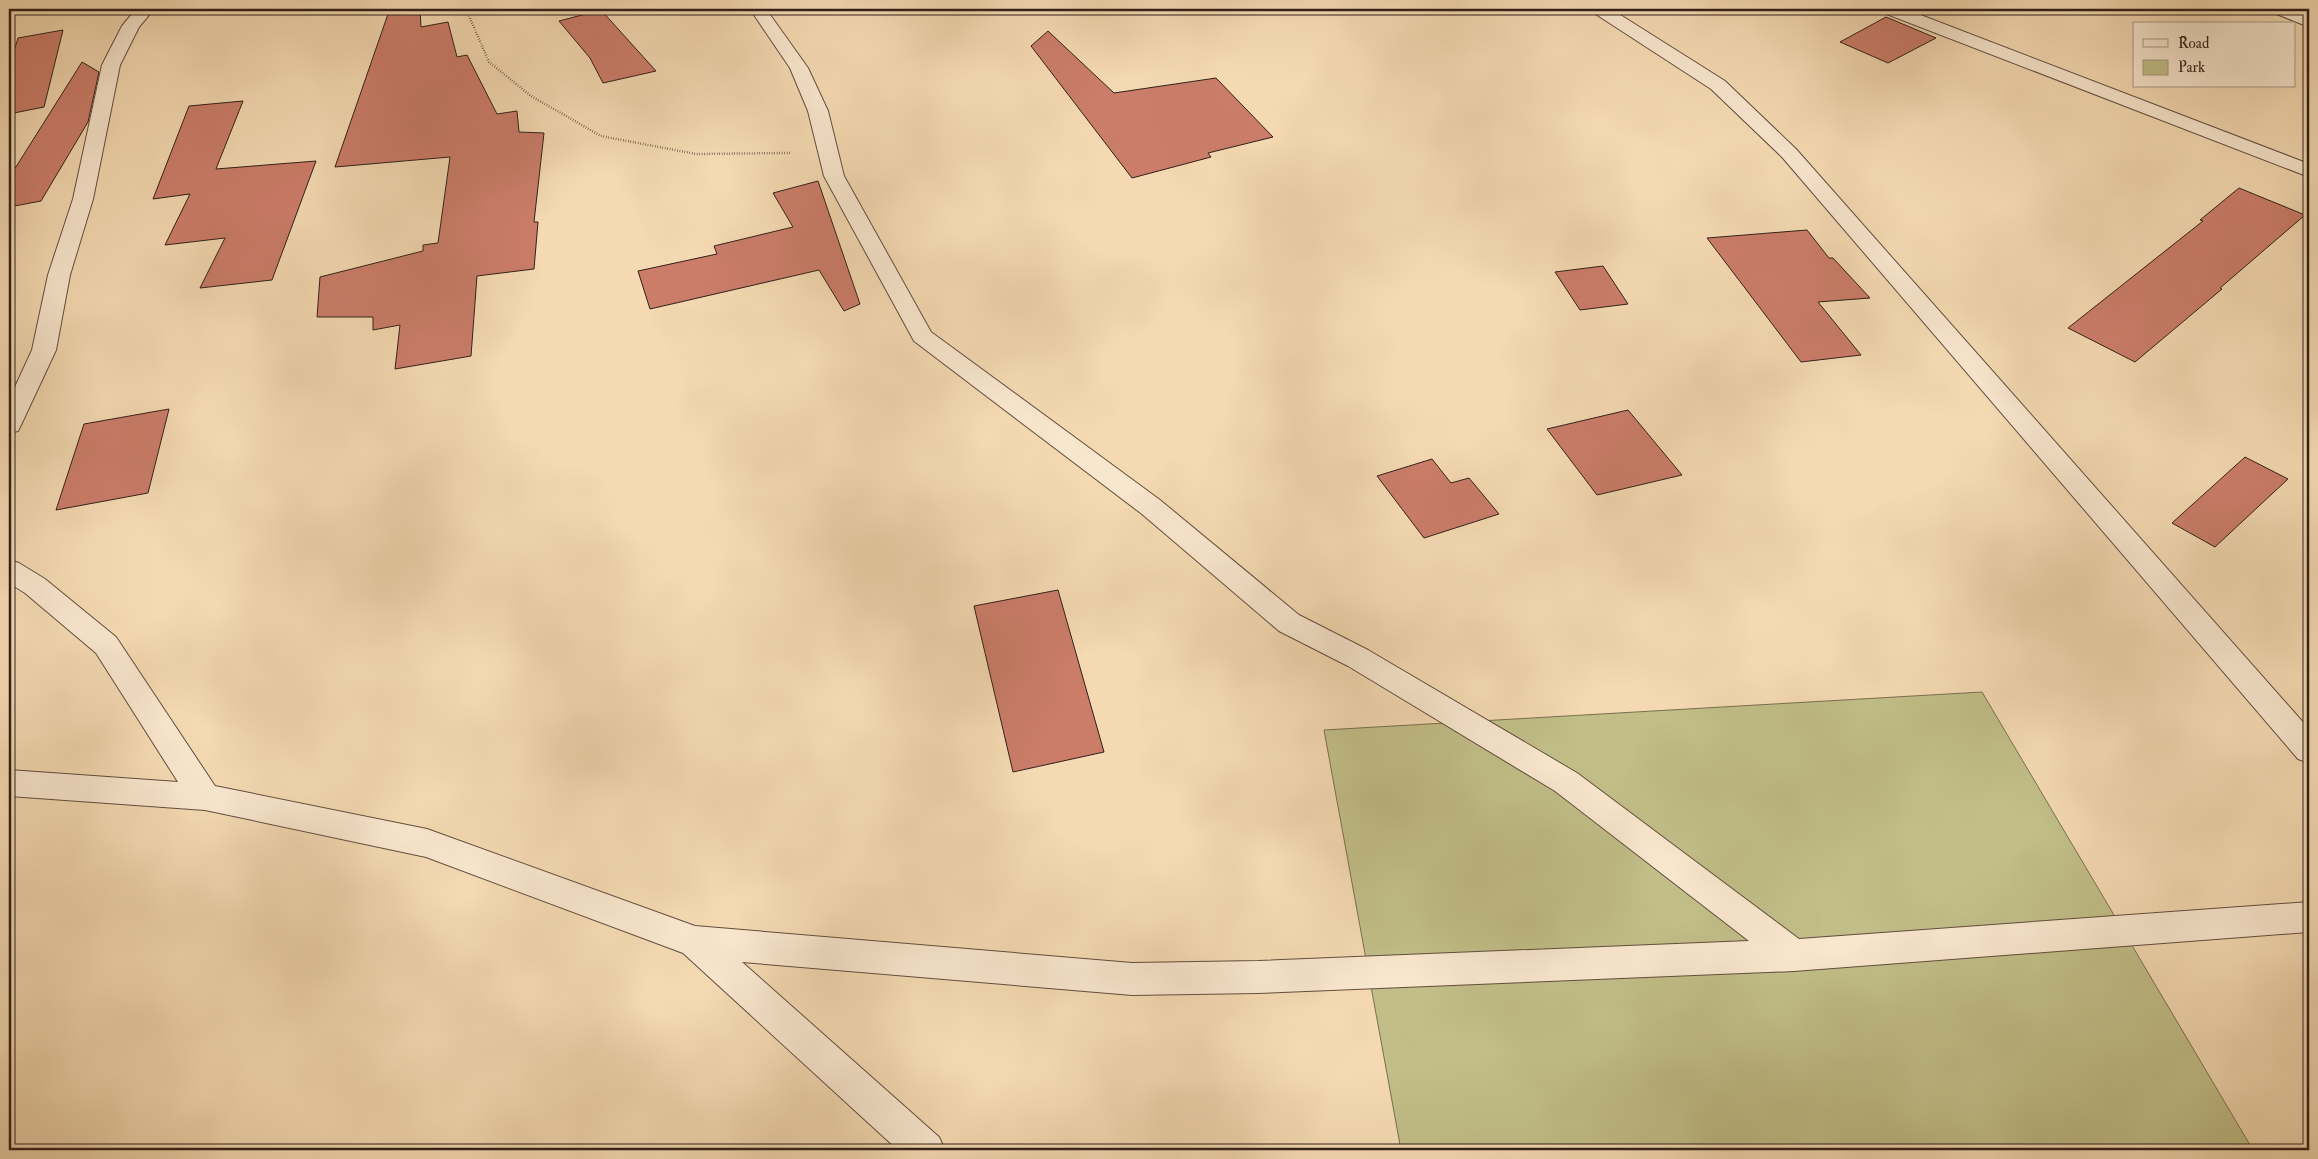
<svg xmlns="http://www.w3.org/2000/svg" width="2318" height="1159" font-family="'IM FELL Double Pica',serif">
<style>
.green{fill:#c1be88;stroke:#796f50}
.building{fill:#cb7d6a;stroke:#312018}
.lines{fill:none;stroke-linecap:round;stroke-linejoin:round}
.minor-casing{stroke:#624e3e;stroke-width:2}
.path{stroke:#312018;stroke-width:2.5;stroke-dasharray:0.5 2;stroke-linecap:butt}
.minor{fill:#f8e6cd;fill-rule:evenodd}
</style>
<rect width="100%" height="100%" fill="#f4d9b2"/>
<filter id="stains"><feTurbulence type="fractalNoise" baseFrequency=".004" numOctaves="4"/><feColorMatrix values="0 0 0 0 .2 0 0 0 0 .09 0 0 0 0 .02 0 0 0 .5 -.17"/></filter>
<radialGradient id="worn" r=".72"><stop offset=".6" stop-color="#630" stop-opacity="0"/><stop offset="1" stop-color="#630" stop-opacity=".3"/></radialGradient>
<polygon class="green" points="1982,692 2253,1150 1401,1150 1324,730"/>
<g class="building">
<polygon points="420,9 421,27 448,22 457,57 467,55 497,114 517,111 519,132 544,133 534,222 538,222 534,269 477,276 471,356 395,369 400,325 373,330 373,317 317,317 320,277 423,251 423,245 438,243 450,157 335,167 388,14"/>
<polygon points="601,10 656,71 603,83 590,58 559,21"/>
<polygon points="1886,17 1936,38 1888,63 1840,42"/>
<polygon points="63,30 44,107 9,114 9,68 18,38"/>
<polygon points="1048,31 1114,93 1216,78 1273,137 1208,153 1211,157 1132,178 1031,46"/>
<polygon points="82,62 99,72 88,122 41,201 9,207 9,178"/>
<polygon points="243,101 216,169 316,161 272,280 200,288 225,238 165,245 190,194 153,199 189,106"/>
<polygon points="818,181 860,304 844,311 819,270 650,309 638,271 717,254 714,246 793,227 773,193"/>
<polygon points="2239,188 2305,215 2220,288 2222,289 2135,362 2068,328 2203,221 2200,220"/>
<polygon points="1807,230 1829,258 1833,258 1870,298 1818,302 1861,355 1801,362 1707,238"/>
<polygon points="1603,266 1628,304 1580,310 1555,272"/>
<polygon points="169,409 148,493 56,510 84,424"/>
<polygon points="1628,410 1682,475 1597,495 1547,429"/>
<polygon points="2245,457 2288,479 2215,547 2172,523"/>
<polygon points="1432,459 1451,483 1469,478 1499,514 1424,538 1377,476"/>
<polygon points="1058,590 1104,752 1013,772 974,606"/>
</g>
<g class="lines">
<defs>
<g id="minor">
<polygon points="136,9 154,9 139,27 120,65 93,199 70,275 56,350 21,425 18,431 9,433 9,400 32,350 48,275 73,199 102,65 122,26"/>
<polygon points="750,9 766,9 808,68 828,111 844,176 931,332 1160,500 1299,615 1368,650 1577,773 1799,939 2309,902 2309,932 1794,971 1258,993 1132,995 742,962 939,1137 945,1150 898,1150 683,953 426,857 205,810 9,796 9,770 178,782 96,653 25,593 9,583 9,560 19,563 45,579 116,637 215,786 427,829 695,926 1132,963 1258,961 1749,941 1555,791 1348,666 1279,631 1142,514 914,341 824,176 808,111 790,68"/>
<polygon points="1592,9 1611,9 1725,81 1796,149 2309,729 2309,763 2298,759 1782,157 1711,89 1594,13"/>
<polygon points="1881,9 1905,9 2309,164 2309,177 1884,13"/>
<polygon points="2271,9 2294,9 2309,16 2309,27 2274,13"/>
</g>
</defs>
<use href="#minor" class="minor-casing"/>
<polyline class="path" points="466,9 489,62 531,96 601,136 696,154 791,153"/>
<use href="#minor" class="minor"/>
</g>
<rect width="2318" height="1159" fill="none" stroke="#f4d9b2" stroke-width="30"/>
<rect x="10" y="10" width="2298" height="1139" fill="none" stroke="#312018" stroke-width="2.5"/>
<rect x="15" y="15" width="2288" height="1129" fill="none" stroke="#312018"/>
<rect x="2133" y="22" width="162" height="65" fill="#f8e6cd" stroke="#a89785"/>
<rect x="2143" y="39" width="25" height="8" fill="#f8e6cd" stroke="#a89785"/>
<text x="2178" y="48" font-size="15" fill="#312018">Road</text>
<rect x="2143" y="60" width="25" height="15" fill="#c1be88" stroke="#a89785"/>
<text x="2178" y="72" font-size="15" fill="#312018">Park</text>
<rect width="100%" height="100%" filter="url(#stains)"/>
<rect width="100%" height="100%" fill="url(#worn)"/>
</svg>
